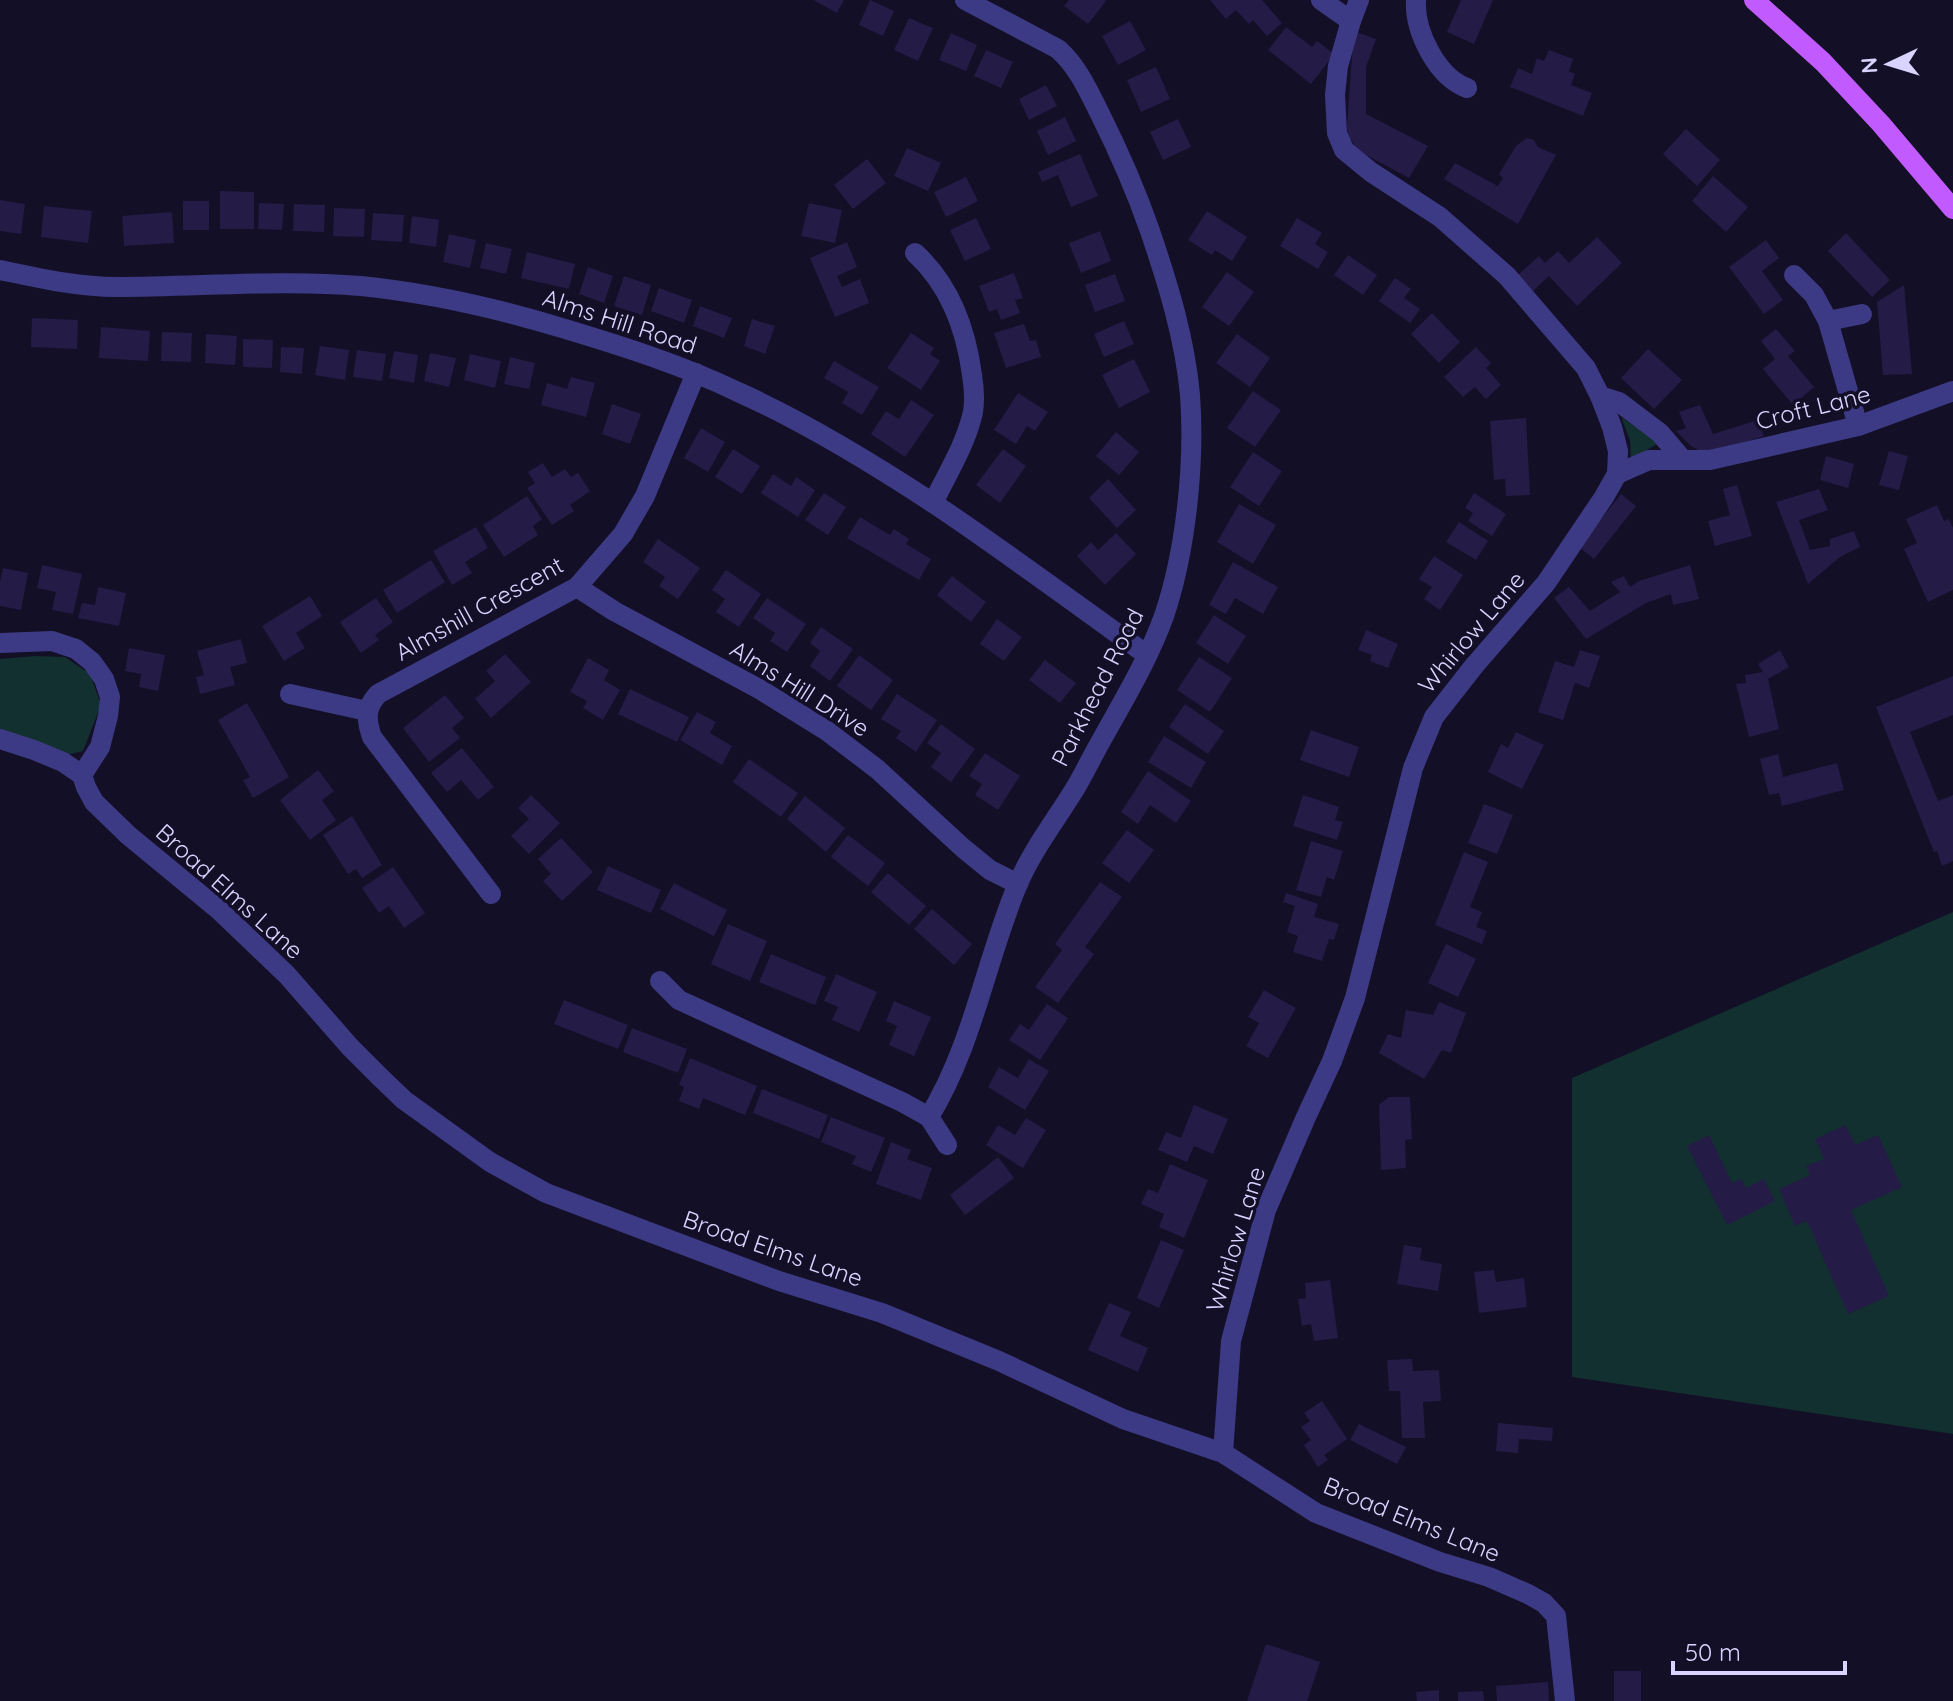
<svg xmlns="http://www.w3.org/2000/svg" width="1953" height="1701" font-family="Quicksand,sans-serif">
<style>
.green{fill:#12302f}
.building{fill:#241b47}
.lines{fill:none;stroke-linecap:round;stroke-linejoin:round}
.minor{stroke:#3d3a85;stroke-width:20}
.primary{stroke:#c25bff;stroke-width:20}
.labels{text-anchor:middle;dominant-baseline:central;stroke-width:7;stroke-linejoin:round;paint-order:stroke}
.street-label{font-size:24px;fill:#d9d4ff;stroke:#130f26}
</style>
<rect width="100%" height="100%" fill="#130f26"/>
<g class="green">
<polygon points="1621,417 1659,443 1631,459 1630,440"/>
<polygon points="36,656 65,657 90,674 101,705 83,751 66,755 0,734 0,659"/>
<polygon points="1953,912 1953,1434 1572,1377 1572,1078"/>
</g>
<g class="building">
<polygon points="813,0 844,0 837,13"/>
<polygon points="870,0 894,11 883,36 859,25"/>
<polygon points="1069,0 1104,0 1106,1 1088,24 1064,6"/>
<polygon points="1210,0 1262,0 1282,23 1267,36 1253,20 1249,24 1236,10 1226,19"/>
<polygon points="1461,0 1493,0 1474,44 1447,32"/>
<polygon points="909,18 933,28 918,61 894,50"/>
<polygon points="1130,21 1146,50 1118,65 1102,36"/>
<polygon points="1286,27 1312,47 1317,41 1334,54 1311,84 1268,50"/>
<polygon points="1356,32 1376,39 1366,67 1366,114 1428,146 1409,178 1357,150 1349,137 1347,128 1352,56"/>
<polygon points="951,33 977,45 966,71 939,60"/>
<polygon points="986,50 1013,62 1001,88 974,76"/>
<polygon points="1549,50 1573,59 1569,71 1575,74 1571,85 1592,93 1583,116 1510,87 1518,68 1532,74 1537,58 1544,61"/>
<polygon points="1156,67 1170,99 1141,112 1127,80"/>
<polygon points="1046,85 1057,106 1029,120 1019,99"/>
<polygon points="1065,117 1076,141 1048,155 1037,131"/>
<polygon points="1178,119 1191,147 1163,160 1150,132"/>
<polygon points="1686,129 1720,160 1697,186 1663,154"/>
<polygon points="1527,138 1534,140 1538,147 1556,155 1518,224 1444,179 1455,163 1498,186 1503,178 1499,174 1516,146"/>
<polygon points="907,148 941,163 928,191 894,176"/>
<polygon points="1080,154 1098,196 1071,207 1058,175 1042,182 1038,172"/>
<polygon points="867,159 886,183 853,209 834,185"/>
<polygon points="1713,176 1748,207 1726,232 1692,201"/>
<polygon points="966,177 978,201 946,217 934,192"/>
<polygon points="220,191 254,192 254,229 220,229"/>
<polygon points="0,200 25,204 21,234 0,231"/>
<rect x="183" y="201" width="26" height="29"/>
<polygon points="259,203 284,204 282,230 258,229"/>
<polygon points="809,203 842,210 835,243 801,236"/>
<polygon points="294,204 325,205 324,232 293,231"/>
<polygon points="44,206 92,211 88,243 41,237"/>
<polygon points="334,208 365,209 364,237 333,236"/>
<polygon points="1207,211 1247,237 1232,261 1215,250 1212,255 1188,240"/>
<polygon points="172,212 174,243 124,246 122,216"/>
<polygon points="373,213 404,215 402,242 371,240"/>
<polygon points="412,216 439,220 436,247 409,243"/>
<polygon points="976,218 991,249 965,261 950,230"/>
<polygon points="1297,218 1322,233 1315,244 1328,252 1318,269 1280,246"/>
<polygon points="1100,231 1111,261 1081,273 1069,243"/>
<polygon points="1846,233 1890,280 1872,297 1828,251"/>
<polygon points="449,234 476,240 470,268 443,262"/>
<polygon points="1597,237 1622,263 1577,306 1549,276 1533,291 1518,275 1539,256 1545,263 1558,251 1569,263"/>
<polygon points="1766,240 1779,258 1762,271 1783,300 1764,314 1729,267"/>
<polygon points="847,242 857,267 837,276 842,287 860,279 869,303 835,317 810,258"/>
<polygon points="486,243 512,249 506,274 480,268"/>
<polygon points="527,252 575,264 569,289 521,278"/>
<polygon points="1348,255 1377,275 1363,295 1334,275"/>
<polygon points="588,267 613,276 604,303 579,294"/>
<polygon points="1227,272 1254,292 1229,326 1202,307"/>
<polygon points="1014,273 1023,298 1015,300 1020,313 1001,320 997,309 989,312 979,286"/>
<polygon points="1115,274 1125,301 1095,312 1085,285"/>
<polygon points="624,276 651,285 642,315 614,306"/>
<polygon points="1395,278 1411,289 1404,298 1420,309 1410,323 1379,301"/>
<polygon points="1904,285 1912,374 1883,375 1877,302"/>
<polygon points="659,288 692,300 684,323 651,311"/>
<polygon points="700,306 732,318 724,338 693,326"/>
<polygon points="1432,313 1460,342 1439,363 1411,334"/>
<polygon points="32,318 78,320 77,349 31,347"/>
<polygon points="752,319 775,326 765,354 744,346"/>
<polygon points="1124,321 1134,344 1104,357 1094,334"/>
<polygon points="1024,324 1030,341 1036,340 1041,357 1006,368 994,333"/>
<polygon points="101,327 150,331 148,361 99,358"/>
<polygon points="1776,329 1795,351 1788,356 1814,387 1793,405 1763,369 1775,359 1761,341"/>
<polygon points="162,332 192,333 191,362 161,361"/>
<polygon points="911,333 934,348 930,354 940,361 921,390 887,368"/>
<polygon points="206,334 237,336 235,365 205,363"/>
<polygon points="1237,334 1270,358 1250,387 1216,363"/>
<polygon points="243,339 273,340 272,368 243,367"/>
<polygon points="320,346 349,350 345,380 315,375"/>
<polygon points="281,347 304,348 302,374 280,372"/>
<polygon points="1476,347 1491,363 1486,368 1501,385 1486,399 1475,387 1463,397 1444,377"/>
<polygon points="1648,349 1682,380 1654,409 1621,378"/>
<polygon points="357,350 386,354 382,381 353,377"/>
<polygon points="394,351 418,355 414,383 389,378"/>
<polygon points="430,353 456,358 449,387 424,381"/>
<polygon points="470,354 501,361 495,388 464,380"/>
<polygon points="510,357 535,363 529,389 504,384"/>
<polygon points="1134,359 1150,392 1119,408 1102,375"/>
<polygon points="834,361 879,387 862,415 842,403 848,392 824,378"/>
<polygon points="571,377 595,383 586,417 541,405 547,383 567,389"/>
<polygon points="1253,391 1281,410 1255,447 1227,428"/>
<polygon points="1018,393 1048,412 1035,431 1027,426 1016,444 994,430"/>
<polygon points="911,400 934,415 905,457 871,434 886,411 899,419"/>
<polygon points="612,404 641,414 630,444 602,434"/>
<polygon points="1700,405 1713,434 1758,420 1764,436 1706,454 1691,446 1676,431 1686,428 1679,412"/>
<polygon points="1526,418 1530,495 1506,496 1505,479 1494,480 1490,421"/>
<polygon points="701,428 725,442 708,472 684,458"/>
<polygon points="1116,432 1139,452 1119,475 1096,456"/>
<polygon points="733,449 760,466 742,494 715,477"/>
<polygon points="1003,449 1026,466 1000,503 976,485"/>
<polygon points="1889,451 1908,456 1899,490 1879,485"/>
<polygon points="1253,452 1282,471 1259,506 1230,487"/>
<polygon points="1826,456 1854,464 1848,488 1820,480"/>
<polygon points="543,463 552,477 565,469 571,477 578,473 590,491 570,505 574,511 552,525 527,488 535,483 528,472"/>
<polygon points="773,474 791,486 796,477 815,490 798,517 761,493"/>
<polygon points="1108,479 1136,510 1117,528 1089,498"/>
<polygon points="1737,485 1752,536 1715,546 1708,521 1730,515 1723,489"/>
<polygon points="1819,489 1828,510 1799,520 1810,550 1830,546 1830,539 1854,531 1860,547 1840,557 1808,584 1776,502"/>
<polygon points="824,493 846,507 828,535 805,520"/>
<polygon points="1474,493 1506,514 1492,536 1468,521 1473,513 1465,508"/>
<polygon points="1621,494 1636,506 1594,559 1579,547"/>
<polygon points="527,496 542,519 533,526 538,535 504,557 483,525"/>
<polygon points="1239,504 1276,525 1253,564 1217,542"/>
<polygon points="1937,505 1944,521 1949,519 1953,528 1953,590 1928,602 1904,549 1917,543 1906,519"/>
<polygon points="860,517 890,535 894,529 909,539 906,544 931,559 919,580 847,538"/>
<polygon points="1459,522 1488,541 1476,560 1446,542"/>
<polygon points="476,527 488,548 465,562 472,573 452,585 433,551"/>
<polygon points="1116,533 1136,554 1105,585 1077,556 1091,542 1098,550"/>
<polygon points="658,539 700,568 678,599 659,586 665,577 643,562"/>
<polygon points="1434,556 1463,575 1440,610 1424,599 1432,587 1419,579"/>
<polygon points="431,560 445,582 397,613 383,590"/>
<polygon points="1233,562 1278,587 1263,614 1235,598 1226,614 1209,605"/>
<polygon points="42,565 82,574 73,614 52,610 56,592 37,588"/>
<polygon points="1690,565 1699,599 1673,605 1671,594 1646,603 1586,639 1554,598 1569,587 1590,611 1620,592 1611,582 1624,576 1630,587 1639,581"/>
<polygon points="3,568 28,573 21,610 0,606 0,582"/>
<polygon points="726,570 761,594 739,627 716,612 725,599 712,590"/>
<polygon points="952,576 986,602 971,622 937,595"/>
<polygon points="98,587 126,593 119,626 78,618 82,603 95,605"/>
<polygon points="310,596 322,616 296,633 305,648 284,661 262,626"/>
<polygon points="376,598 393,622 375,635 379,640 361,653 340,622"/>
<polygon points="767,598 806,624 787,652 770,641 775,633 753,618"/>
<polygon points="1214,615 1246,636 1228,664 1196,643"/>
<polygon points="997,619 1022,637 1004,661 980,644"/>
<polygon points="821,627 853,649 830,681 810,666 820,651 810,643"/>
<polygon points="1366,630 1398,644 1388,668 1370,661 1372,655 1358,650"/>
<polygon points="241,639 247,663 230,667 235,685 200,694 196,677 204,675 197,651"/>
<polygon points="129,648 165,655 158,691 139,687 141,674 125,671"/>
<polygon points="1580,650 1600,656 1589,688 1575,683 1563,720 1538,712 1555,661 1574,667"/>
<polygon points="1780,650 1789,667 1768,679 1779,729 1749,737 1736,684 1746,683 1745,675 1763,672 1758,664"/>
<polygon points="505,654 531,682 491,718 475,699 495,681 486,671"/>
<polygon points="859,655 893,680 871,710 837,686"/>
<polygon points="1199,657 1232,678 1210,712 1177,690"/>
<polygon points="588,658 609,670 604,680 620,690 603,720 583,708 587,701 570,692"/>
<polygon points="1045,660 1076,683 1060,703 1029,680"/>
<polygon points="1953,676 1953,715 1910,732 1938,801 1953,795 1953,861 1942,866 1937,851 1934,852 1876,707"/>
<polygon points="630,689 689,717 677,742 618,714"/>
<polygon points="897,694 937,720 916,752 896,738 901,731 881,719"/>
<polygon points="445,695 464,718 452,728 460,738 429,762 403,728"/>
<polygon points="247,703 289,777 253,798 243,780 250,777 218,720"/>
<polygon points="1185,704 1224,731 1208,754 1169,727"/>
<polygon points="697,712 716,722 710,733 732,746 722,765 680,740"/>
<polygon points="941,724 975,749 951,782 931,767 941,753 927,743"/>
<polygon points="1311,730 1359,747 1349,777 1300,760"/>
<polygon points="1516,732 1544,745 1522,789 1488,772 1501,744 1508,748"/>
<polygon points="1164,736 1206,762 1191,788 1148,762"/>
<polygon points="462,748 494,787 478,800 461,780 447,792 431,773"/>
<polygon points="985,753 1020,776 998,810 975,795 982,784 969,776"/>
<polygon points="1778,754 1783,777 1837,763 1844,790 1782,806 1779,793 1769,795 1760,759"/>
<polygon points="749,759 798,793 781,817 733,782"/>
<polygon points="318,770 334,791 322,800 336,820 310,840 280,800"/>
<polygon points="1148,771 1191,801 1176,823 1150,805 1138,824 1121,812"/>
<polygon points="531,795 560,823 529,854 511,836 529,819 518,808"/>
<polygon points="1303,795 1339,807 1335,820 1343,822 1337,840 1293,826"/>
<polygon points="805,796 845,828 826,852 787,819"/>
<polygon points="1484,804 1513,815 1497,854 1468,843"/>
<polygon points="352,816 382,865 362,878 356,869 348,874 323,835"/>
<polygon points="1127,830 1154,850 1129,883 1102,863"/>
<polygon points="848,835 885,863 868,886 831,857"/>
<polygon points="561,838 593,872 562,901 543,881 551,874 538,859"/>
<polygon points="1311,841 1343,851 1334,880 1327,877 1321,897 1296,890"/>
<polygon points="1464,852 1488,862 1470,907 1482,912 1476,927 1487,931 1482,944 1435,925"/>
<polygon points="608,866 661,890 651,913 597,890"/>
<polygon points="393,867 425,913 404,928 389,906 379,913 362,888"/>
<polygon points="888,873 926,906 909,925 871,892"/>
<polygon points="1100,882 1122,897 1085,947 1094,954 1058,1003 1035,987 1062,950 1055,944"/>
<polygon points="674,883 727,910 714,936 660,909"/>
<polygon points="1286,893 1318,904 1314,917 1339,924 1334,940 1329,939 1322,961 1293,952 1298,936 1287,932 1295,906 1283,902"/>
<polygon points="932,909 972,944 954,965 914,929"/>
<polygon points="728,924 767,941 750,981 711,964"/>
<polygon points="1446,944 1476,959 1458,997 1428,983"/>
<polygon points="771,954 826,977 815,1005 759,982"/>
<polygon points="836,974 877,992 859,1032 832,1020 838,1007 824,1001"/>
<polygon points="1264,990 1296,1008 1268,1058 1246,1046 1259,1023 1248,1017"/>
<polygon points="564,1000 628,1025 618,1049 554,1024"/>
<polygon points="894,1001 931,1017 914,1056 889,1045 897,1026 886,1021"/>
<polygon points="1439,1002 1466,1013 1451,1053 1442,1050 1424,1079 1379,1053 1388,1034 1401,1038 1406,1010 1433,1015"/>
<polygon points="1047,1004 1068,1018 1040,1060 1009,1040 1020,1024 1029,1030"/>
<polygon points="632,1028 687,1049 678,1073 623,1052"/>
<polygon points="690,1058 757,1086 745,1115 703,1098 699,1109 679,1101 684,1087 679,1085"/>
<polygon points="1029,1059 1049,1071 1025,1110 988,1087 999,1067 1018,1078"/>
<polygon points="762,1089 828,1115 819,1139 753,1113"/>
<polygon points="1389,1097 1410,1097 1412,1139 1405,1140 1406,1168 1381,1170 1379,1105"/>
<polygon points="1194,1105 1228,1119 1213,1154 1194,1146 1187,1162 1158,1150 1166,1132 1181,1138"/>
<polygon points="831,1117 885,1138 871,1172 852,1164 856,1156 821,1142"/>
<polygon points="1026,1118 1046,1130 1023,1168 986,1145 998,1125 1015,1135"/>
<polygon points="1846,1125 1855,1145 1878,1135 1902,1187 1851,1210 1889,1296 1848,1314 1807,1221 1795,1226 1779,1189 1810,1175 1806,1166 1824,1159 1815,1139"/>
<polygon points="1709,1135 1732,1183 1741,1179 1746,1188 1764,1179 1775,1201 1727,1225 1687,1146"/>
<polygon points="891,1142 911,1150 907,1159 932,1168 921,1200 876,1184"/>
<polygon points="998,1157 1014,1178 965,1215 950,1195"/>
<polygon points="1170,1164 1208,1180 1184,1238 1159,1227 1164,1214 1141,1204 1148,1189 1158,1193"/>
<polygon points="1161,1240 1184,1250 1159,1308 1137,1298"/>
<polygon points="1404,1245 1422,1248 1420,1260 1442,1264 1438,1291 1397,1284"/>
<polygon points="1494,1270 1496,1282 1524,1278 1527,1307 1479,1313 1474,1272"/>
<polygon points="1330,1280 1338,1338 1314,1341 1311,1324 1302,1326 1298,1299 1306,1298 1305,1283"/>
<polygon points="1109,1303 1131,1312 1120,1336 1148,1348 1138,1372 1088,1350"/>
<polygon points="1412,1359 1413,1371 1439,1370 1441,1401 1423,1402 1425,1438 1402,1438 1400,1391 1389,1391 1387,1360"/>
<polygon points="1322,1401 1347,1439 1324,1455 1328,1460 1318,1467 1304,1445 1311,1440 1301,1427 1310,1421 1304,1413"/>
<polygon points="1498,1423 1553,1428 1552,1441 1519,1439 1518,1453 1496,1451"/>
<polygon points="1359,1424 1406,1447 1397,1464 1350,1440"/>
<polygon points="1266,1644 1320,1662 1307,1701 1247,1701"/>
<rect x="1614" y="1671" width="27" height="30"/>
<polygon points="1548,1682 1549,1701 1497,1701 1496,1686"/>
<polygon points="1439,1690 1439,1701 1417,1701 1416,1692"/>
<polygon points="1483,1691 1484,1701 1458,1701 1458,1692"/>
</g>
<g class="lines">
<g class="minor">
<polyline points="1321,0 1351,21"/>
<path d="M1416 0C1414 31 1437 77 1467 88"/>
<path d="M915 253C950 285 966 329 972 375 974 387 975 399 973 412 966 444 947 474 933 503"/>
<path d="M0 270C38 278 78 287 117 287 198 287 280 279 361 286 430 293 496 308 562 328 622 346 682 365 738 392 805 422 872 463 933 503 1006 552 1076 604 1147 655"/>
<polyline points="1794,275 1814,295 1828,321 1858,426"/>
<polyline points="1828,321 1862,314"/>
<polyline points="1600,396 1619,402 1660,433 1683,460"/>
<polyline points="1617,474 1649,460 1710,460 1858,426 1953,391"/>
<polyline points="577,587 614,611 761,690 827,731 877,769 963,848 990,870 1018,884"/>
<polyline points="0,643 52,641 76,649 92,662 104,679 110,697 108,716 100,747 82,775"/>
<polyline points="290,694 367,711"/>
<polyline points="0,739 34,750 63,762 82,775 86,787 94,802 128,835 219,910 287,975 350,1047 380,1077 404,1100 490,1162 546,1193 779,1281 882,1313 999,1361 1123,1419 1223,1453 1316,1513 1440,1562 1489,1577 1528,1594 1544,1603 1556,1616 1565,1701"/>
<path d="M491 894 372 737C366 720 365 708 378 694L577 587 623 534 645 496 696 373"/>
<polyline points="660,981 679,1000 902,1102 929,1117"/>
<path d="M947 1145 929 1117C973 1045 985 963 1017 886 1032 850 1056 820 1076 787 1083 775 1089 763 1096 750 1120 706 1147 663 1164 616 1186 551 1195 463 1190 395 1185 339 1168 284 1150 231 1136 191 1119 152 1100 114 1088 90 1078 67 1058 49L965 0"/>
<polyline points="1223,1453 1231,1341 1266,1210 1306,1117 1332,1061 1355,998 1413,768 1434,717 1474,666 1546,583 1604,497 1617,474 1618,451 1612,427 1600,396 1586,368 1507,276 1440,217 1371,172 1344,150 1337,133 1335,95 1338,66 1351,21 1359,0"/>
</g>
<polyline class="primary" points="1754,0 1823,62 1881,124 1953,209"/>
</g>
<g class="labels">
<g class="street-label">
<text transform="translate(620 321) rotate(18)">Alms Hill Road</text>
<text transform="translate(1813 407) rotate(-14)">Croft Lane</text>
<text transform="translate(479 608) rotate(-29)">Almshill Crescent</text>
<text transform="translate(1471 632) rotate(-50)">Whirlow Lane</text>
<text transform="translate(1097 687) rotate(-63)">Parkhead Road</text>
<text transform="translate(800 688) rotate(32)">Alms Hill Drive</text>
<text transform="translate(230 891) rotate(42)">Broad Elms Lane</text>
<text transform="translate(1235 1239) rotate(-73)">Whirlow Lane</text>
<text transform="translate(773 1248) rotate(19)">Broad Elms Lane</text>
<text transform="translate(1412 1519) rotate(22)">Broad Elms Lane</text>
</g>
</g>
<g transform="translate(1889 64) rotate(266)" stroke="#130f26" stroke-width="6" paint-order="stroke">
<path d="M0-6L14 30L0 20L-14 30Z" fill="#d9d4ff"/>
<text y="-12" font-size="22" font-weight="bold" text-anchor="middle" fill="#d9d4ff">N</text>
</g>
<path d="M1673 1661v12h172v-12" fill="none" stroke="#d9d4ff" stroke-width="4"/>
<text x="1685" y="1661" font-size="24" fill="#d9d4ff" stroke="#130f26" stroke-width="6" paint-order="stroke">50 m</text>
</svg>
